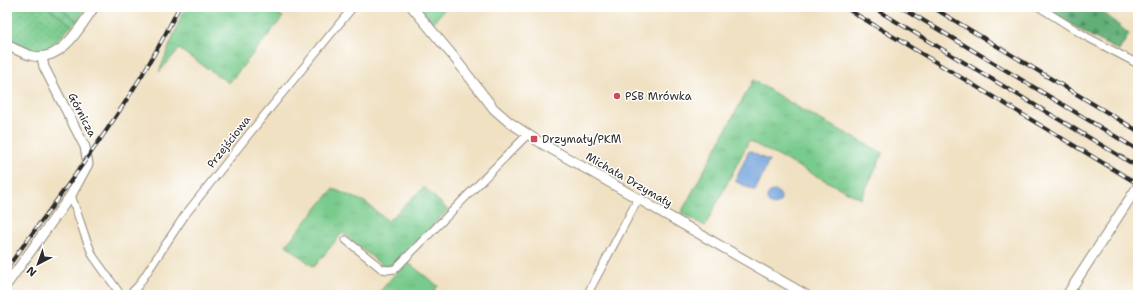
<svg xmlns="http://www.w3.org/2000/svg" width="1145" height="302" font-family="'Shantell Sans',sans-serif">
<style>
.grass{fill:url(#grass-tufts);stroke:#527b5c}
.forest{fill:url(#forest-firs);stroke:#466d52}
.park{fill:url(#park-dots);stroke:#527b5c}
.water{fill:#72a2dc;stroke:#4e6684}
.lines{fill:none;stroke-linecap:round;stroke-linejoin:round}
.minor-casing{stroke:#8e8677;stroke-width:9}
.tertiary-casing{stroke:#8e8677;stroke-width:11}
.minor{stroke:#fff;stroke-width:7}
.tertiary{stroke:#fff;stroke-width:9}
.rail-casing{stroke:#2b2b2b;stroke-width:4}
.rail{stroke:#fff;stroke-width:2.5;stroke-dasharray:8;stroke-linecap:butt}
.poi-dot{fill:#d1495b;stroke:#fff;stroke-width:1.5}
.labels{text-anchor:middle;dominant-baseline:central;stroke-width:3;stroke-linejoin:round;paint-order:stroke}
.poi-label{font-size:11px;fill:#2b2b2b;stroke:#fff;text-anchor:start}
.street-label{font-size:11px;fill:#2b2b2b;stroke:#fff}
</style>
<defs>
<pattern id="grass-tufts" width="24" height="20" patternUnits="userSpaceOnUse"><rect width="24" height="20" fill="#79cb8d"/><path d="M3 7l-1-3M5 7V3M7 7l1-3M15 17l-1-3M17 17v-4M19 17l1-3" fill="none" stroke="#69ae7a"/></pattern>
<pattern id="forest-firs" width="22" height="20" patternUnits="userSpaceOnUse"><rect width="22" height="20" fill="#62af78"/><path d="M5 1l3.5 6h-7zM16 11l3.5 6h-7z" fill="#518f63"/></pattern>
<pattern id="park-dots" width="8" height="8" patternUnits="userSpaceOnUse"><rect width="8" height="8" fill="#79cb8d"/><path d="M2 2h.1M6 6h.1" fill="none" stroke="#69ae7a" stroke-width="1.8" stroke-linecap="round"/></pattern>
</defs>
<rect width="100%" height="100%" fill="#fff"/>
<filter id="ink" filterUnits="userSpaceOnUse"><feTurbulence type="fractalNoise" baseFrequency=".025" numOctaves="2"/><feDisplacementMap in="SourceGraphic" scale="8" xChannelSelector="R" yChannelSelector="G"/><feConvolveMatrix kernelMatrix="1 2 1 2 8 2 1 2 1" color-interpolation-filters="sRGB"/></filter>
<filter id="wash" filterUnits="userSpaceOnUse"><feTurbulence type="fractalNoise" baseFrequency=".012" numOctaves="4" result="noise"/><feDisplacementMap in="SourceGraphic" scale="16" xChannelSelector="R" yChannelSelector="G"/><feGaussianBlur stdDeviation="0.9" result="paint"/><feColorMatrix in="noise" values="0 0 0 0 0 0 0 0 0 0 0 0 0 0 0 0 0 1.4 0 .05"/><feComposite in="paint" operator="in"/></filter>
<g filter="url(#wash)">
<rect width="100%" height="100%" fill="#f0e1c3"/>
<g class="grass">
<polygon points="48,7 59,7 77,21 72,26"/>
<polygon points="185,7 268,7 283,17 229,83 179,49 159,72"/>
<polygon points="419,7 446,7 433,23"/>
<polygon points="753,80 804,111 883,153 861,199 749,141 705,226 681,213"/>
<polygon points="424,187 448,210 393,265 389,267 382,265 342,233 314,267 286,245 333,189 365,202 388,221"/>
<polygon points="406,261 438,286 431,295 377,295"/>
</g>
<polygon class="forest" points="1051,7 1097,7 1129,34 1119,51 1085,33 1049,10"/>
<g class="park">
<polygon points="7,7 48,7 72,26 41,56 7,39"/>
<polygon points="59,7 87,7 77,21"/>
</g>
<g class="water">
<polygon points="749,151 769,161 755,191 735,181"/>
<circle cx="774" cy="198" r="7"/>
</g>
</g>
<g filter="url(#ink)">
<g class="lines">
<defs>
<g id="minor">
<polyline points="1039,7 1085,36 1138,64"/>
<polyline points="71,195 85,236 93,256 121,295"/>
<polyline points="346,240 382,269 388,270 395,269 527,135"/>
<polyline points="129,295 138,286 185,215 249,134 353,7"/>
<polyline points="587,295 638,199"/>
</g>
<g id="tertiary">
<polyline points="412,7 453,56 494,109 509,122 541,143 806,295"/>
<path d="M7 45C15 49 24 54 33 56 62 62 80 27 94 7"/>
<polyline points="7,284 71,195 88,164 85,147 44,67 42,57"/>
<polyline points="1067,295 1138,186"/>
</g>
</defs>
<use href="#minor" class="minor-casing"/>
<use href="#tertiary" class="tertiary-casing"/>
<use href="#minor" class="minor"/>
<use href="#tertiary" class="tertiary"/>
<defs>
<g id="rail">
<polyline points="844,7 1138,184"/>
<polyline points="872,7 1138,167"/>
<polyline points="901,7 1138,150"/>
<polyline points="932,7 1138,131"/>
<path d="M7 268C68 184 134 101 179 7"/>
</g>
</defs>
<use href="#rail" class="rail-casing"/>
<use href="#rail" class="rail"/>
</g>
</g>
<g class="poi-dot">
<circle cx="617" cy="96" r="4"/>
<rect x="530" y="135" width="8" height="8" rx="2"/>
</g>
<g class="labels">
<g class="poi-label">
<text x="625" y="96">PSB Mrówka</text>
<text x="542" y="139">Drzymały/PKM</text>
</g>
<g class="street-label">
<text transform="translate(82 115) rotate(63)">Górnicza</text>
<text transform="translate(229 142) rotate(-52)">Przejściowa</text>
<text transform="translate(629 180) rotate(30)">Michała Drzymały</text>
</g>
</g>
<rect width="1145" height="302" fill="none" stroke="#fff" stroke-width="24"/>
<g transform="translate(38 264) rotate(221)" stroke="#ffffff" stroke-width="3" paint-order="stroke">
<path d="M0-3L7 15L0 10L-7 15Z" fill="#2b2b2b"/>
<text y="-6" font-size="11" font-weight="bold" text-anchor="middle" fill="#2b2b2b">N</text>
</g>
</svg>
